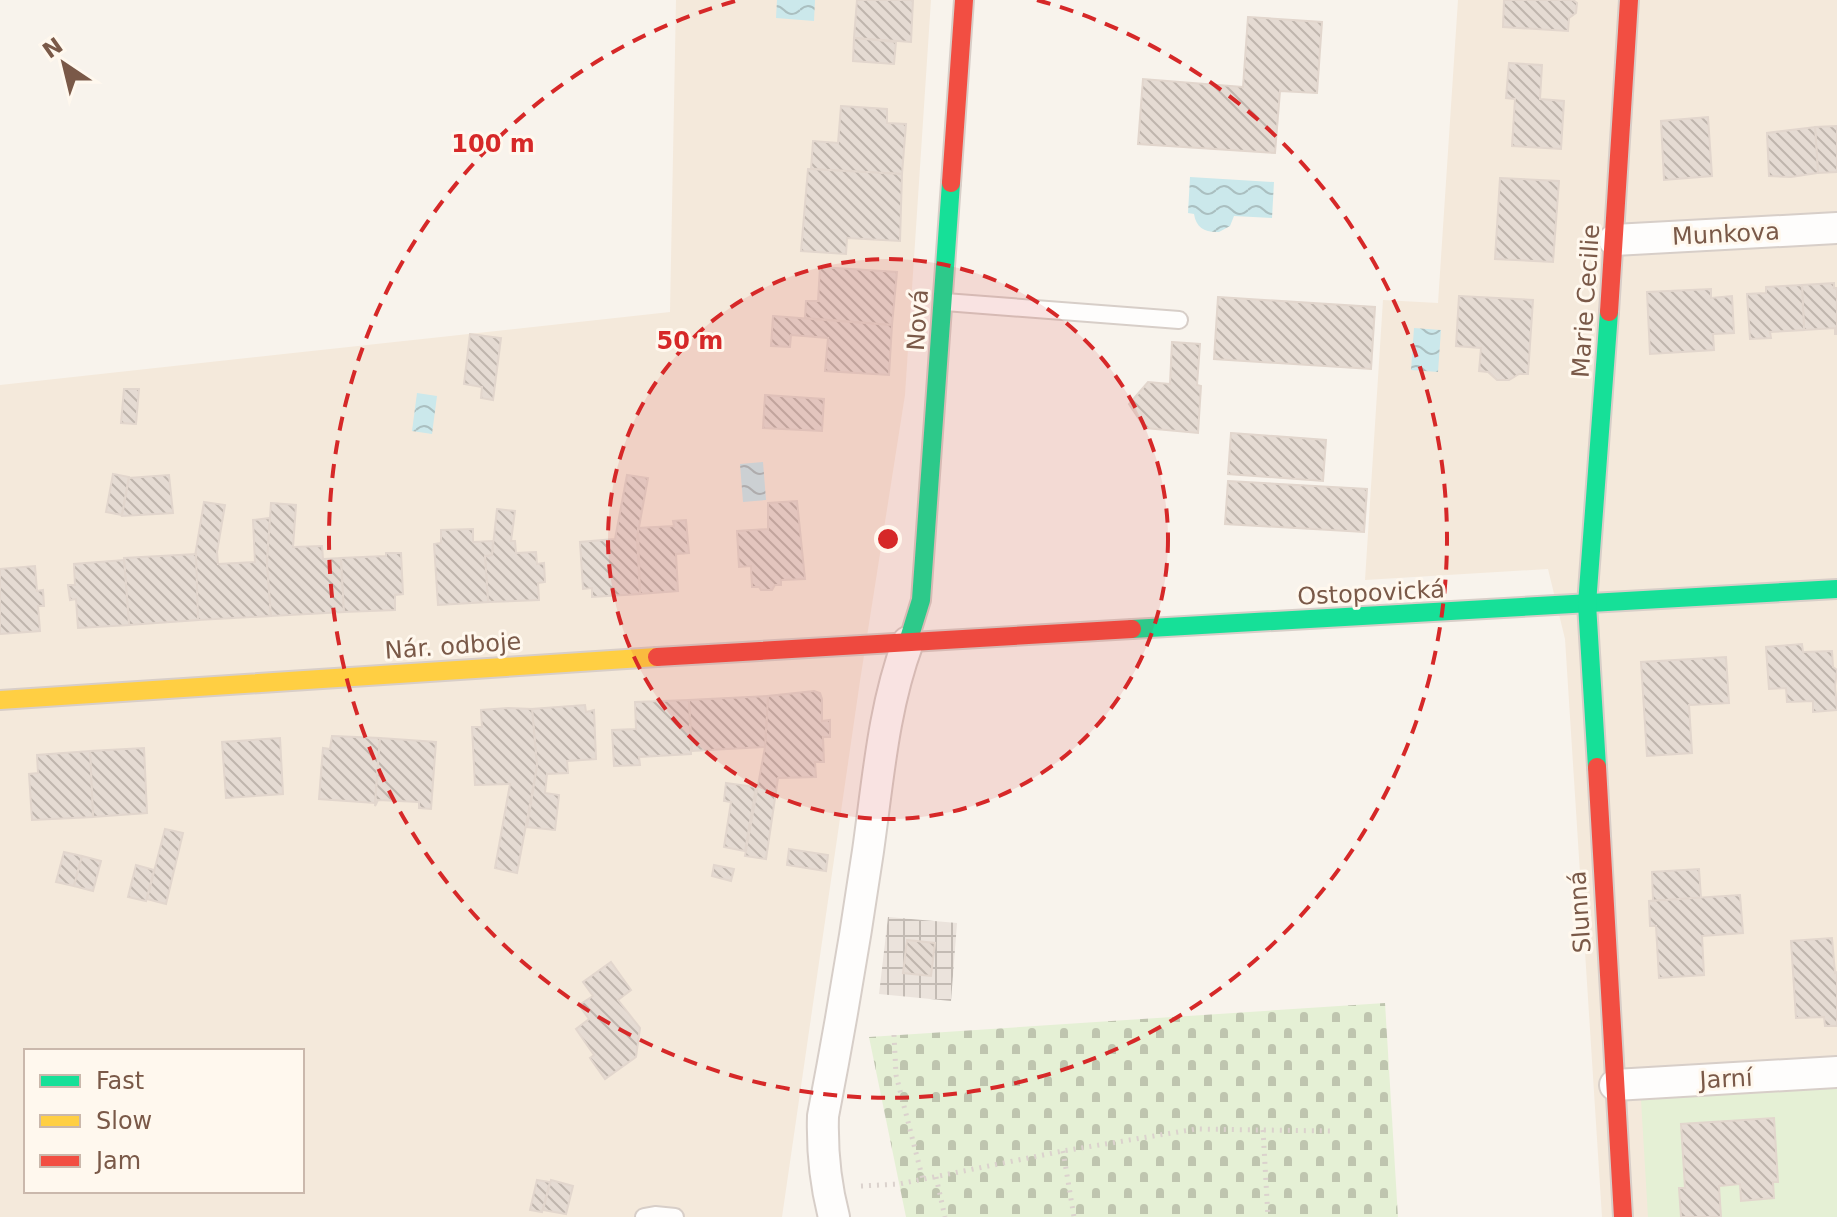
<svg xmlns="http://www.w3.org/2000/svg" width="1837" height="1217" font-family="'DejaVu Sans',sans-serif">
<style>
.residential{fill:#f4e9db;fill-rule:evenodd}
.industrial{fill:url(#industrial-grid)}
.green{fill:#e5f0d5}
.cemetery{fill:url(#cemetery-stones)}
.water{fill:url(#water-waves)}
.building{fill:url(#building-back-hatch);stroke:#e2d6cd;stroke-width:2}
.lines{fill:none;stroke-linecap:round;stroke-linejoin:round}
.lane-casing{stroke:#d7cec8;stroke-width:20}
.street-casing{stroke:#d7cec8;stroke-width:34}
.fast-casing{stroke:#d8cec8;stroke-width:22}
.slow-casing{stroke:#d8cec8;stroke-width:22}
.jam-casing{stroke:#d8cec8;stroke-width:22}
.path{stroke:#dbd2cd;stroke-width:5;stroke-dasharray:2 6;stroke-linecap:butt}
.lane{stroke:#fefdfc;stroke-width:16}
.street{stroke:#fefdfc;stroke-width:30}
.fast{stroke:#16e098;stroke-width:18}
.slow{stroke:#ffcf43;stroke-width:18}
.jam{stroke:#f24e42;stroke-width:18}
.ring{fill:none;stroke:#d62828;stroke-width:4;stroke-dasharray:14 10}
.labels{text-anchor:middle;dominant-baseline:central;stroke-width:6;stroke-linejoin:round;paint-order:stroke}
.street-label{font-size:24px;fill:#7a5948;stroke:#fff8ee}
.centre{fill:#d62828;stroke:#fff8ee;stroke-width:4}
.ring-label{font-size:24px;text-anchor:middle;font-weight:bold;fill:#d62828;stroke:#fff8ee;stroke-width:6;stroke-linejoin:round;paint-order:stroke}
</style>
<defs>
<pattern id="industrial-grid" width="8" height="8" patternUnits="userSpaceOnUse" patternTransform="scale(2)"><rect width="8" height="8" fill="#ebe3dc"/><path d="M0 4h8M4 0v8" fill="none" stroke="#c3bbb4"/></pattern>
<pattern id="cemetery-stones" width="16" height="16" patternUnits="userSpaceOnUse" patternTransform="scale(2)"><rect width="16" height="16" fill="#e5f0d5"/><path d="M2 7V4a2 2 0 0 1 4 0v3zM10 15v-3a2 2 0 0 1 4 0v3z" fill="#bfc5af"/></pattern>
<pattern id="water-waves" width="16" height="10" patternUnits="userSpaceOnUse" patternTransform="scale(2)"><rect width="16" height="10" fill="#cbe8eb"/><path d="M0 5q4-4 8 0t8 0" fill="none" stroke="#aabfc0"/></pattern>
<pattern id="building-back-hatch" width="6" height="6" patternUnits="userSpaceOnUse" patternTransform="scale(2)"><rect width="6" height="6" fill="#e5dbd3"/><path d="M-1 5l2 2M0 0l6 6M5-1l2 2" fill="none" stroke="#bfb5ad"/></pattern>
</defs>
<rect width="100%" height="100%" fill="#f8f3ec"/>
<g class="residential">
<path d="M676 0H931L905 395 860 681 782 1217H0V385L670 312ZM26 1051H302V1191H26Z"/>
<polygon points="1458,0 1837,0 1837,1217 1602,1217 1565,639 1548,569 1365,580 1383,300 1438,303"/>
</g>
<polygon class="industrial" points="888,917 957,923 951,1001 879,994"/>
<polygon class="green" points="1837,1088 1837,1217 1648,1217 1641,1100"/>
<polygon class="cemetery" points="1385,1003 1398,1217 906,1217 869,1037"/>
<g class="water">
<polygon points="777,0 815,0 814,21 776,18"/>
<path d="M1190 177 1274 182 1272 218 1234 216 1230 226 1219 232C1206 233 1196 228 1194 214L1188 213Z"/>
<polygon points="1414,328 1441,330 1438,372 1411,370"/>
<polygon points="417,393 437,396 432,434 412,431"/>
<polygon points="763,462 766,500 743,502 740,464"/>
</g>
<g class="building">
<polygon points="857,0 913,0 911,42 854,38"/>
<polygon points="1504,0 1573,0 1577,3 1576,13 1569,18 1568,31 1503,27"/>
<polygon points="1248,17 1322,22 1317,93 1280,91 1275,153 1138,144 1143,79 1243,87"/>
<polygon points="854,38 896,42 894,64 853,61"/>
<polygon points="1509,63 1542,65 1540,99 1564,101 1561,149 1512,146 1515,99 1506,98"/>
<polygon points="841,106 887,109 887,123 906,124 902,174 811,169 813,141 838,143"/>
<polygon points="1708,117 1712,176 1664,180 1661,121"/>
<polygon points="1837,126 1837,172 1818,173 1815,127"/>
<polygon points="1815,127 1818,173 1791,177 1769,176 1767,133"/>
<polygon points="808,169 902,174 900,241 847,238 846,254 801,251"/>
<polygon points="1500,178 1559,181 1553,262 1495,259"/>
<polygon points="820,267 897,272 892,325 805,318 806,301 818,301"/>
<polygon points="1834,283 1834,288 1837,288 1837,334 1835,334 1835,328 1804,330 1802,285"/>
<polygon points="1802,285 1804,330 1770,332 1771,338 1750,339 1747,294 1766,293 1766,287"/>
<polygon points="1711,289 1711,298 1732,296 1734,333 1713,334 1714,350 1650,354 1647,292"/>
<polygon points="1459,296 1533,300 1528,374 1519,374 1509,380 1497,380 1488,372 1479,371 1481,348 1456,346"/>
<polygon points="1218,297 1375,307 1371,369 1214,359"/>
<polygon points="773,316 892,325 889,375 825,371 828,338 791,335 790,347 771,346"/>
<polygon points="470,334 501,338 493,400 481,398 482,387 464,384"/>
<polygon points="1172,342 1200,344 1197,385 1201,386 1198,433 1145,428 1129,404 1148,382 1170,384"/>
<polygon points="124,389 139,389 136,424 121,423"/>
<polygon points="765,395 824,399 822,431 763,428"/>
<polygon points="1231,433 1326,440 1323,481 1228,474"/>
<polygon points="113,474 129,477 122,515 106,512"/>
<polygon points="169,475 173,513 122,516 129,478"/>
<polygon points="627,475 648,478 637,538 640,594 592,597 592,588 583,589 580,542 615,539"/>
<polygon points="1228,481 1367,489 1364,532 1225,524"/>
<polygon points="797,501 805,579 781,580 781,585 775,585 772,590 761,590 759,587 752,587 751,566 739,567 737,531 768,529 768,503"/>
<polygon points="204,502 225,505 217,552 218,564 255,562 253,520 270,518 267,563 271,616 198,620 194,562"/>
<polygon points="271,503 296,505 293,547 322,546 323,559 341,558 344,612 271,616 267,563"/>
<polygon points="497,509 515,511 511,541 515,541 516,553 536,552 537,564 544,563 545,582 538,583 539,600 488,602 485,556 492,555"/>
<polygon points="686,520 689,553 676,554 678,591 640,594 638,528 674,526 673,521"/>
<polygon points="473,529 473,542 493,541 492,555 485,556 488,602 438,605 434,544 441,543 441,530"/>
<polygon points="386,553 401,553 403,594 395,595 395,610 344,612 341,558 386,556"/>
<polygon points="196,554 198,620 129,625 124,558"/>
<polygon points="124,560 129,625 78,628 76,599 70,600 68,585 75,585 74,564"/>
<polygon points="35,566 37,591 43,590 44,606 38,606 40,631 0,634 0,569"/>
<polygon points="1802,644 1803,652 1832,651 1833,667 1837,670 1835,686 1837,710 1813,712 1813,701 1787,702 1786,688 1769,689 1766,647"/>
<polygon points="1726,657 1729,703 1689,705 1692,753 1647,756 1641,662"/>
<polygon points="814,691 820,693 822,699 822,721 830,720 830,737 823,737 824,762 815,762 816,777 778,778 766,859 745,856 765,747 768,696"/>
<polygon points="768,696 765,747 692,751 689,700"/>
<polygon points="689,700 691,754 639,757 640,765 614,766 612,730 636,729 635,702"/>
<polygon points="585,705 586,712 594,710 596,759 567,761 568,773 547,774 545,793 559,795 555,830 527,827 537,766 532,709"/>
<polygon points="508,708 532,709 537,766 517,873 495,868 510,784 475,785 472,727 482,727 481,710"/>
<polygon points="332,736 380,738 375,803 319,799 323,748 330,749"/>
<polygon points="280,738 283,794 226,798 222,742"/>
<polygon points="380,738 436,742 431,809 419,808 419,802 378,800 375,806"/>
<polygon points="144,748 147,813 93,817 90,751"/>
<polygon points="90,751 93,817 32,820 29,774 38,773 37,755"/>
<polygon points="726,783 756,787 745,851 724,847 731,802 724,801"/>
<polygon points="165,829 183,833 166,904 147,899"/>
<polygon points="789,849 828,855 826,871 787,865"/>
<polygon points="64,852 82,856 74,886 56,882"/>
<polygon points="82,856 101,861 93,891 74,886"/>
<polygon points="136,865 154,870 146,901 128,897"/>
<polygon points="714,865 734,869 731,881 712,876"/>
<polygon points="1699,869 1701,898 1653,901 1652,872"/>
<polygon points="1740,895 1743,933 1702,936 1704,975 1659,978 1656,926 1650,926 1649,901"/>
<polygon points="1832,938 1835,973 1837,972 1837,1026 1825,1026 1824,1017 1796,1018 1791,941"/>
<polygon points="907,940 935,943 931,976 903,973"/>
<polygon points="611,962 631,990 618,1000 640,1028 636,1057 605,1079 590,1058 594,1055 576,1029 589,1019 579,1005 593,996 583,982"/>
<polygon points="1774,1118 1778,1182 1773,1182 1774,1198 1741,1201 1740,1184 1719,1186 1721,1217 1681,1217 1679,1188 1685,1188 1681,1124"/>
<polygon points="537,1180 550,1182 542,1212 530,1210"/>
<polygon points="551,1180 573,1186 566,1214 543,1210"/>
</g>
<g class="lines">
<defs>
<g id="lane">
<polyline points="945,302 1179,320"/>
<polyline points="644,1217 655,1215 675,1217"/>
</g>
<g id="street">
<polyline points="1614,240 1837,228"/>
<polyline points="1615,1085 1837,1072"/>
<path d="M834 1217C825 1183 822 1151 823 1116 840 1028 855 940 868 851 878 781 883 709 908 642"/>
</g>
<g id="fast">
<polyline points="1132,629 1837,589"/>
<polyline points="908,642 921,600 951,183"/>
<polyline points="1597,767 1587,604 1609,312"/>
</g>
<polyline id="slow" points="0,700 657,657"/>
<g id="jam">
<polyline points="951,183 964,0"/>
<polyline points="1609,312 1629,0"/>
<polyline points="657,657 1132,629"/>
<polyline points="1597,767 1623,1217"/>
</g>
</defs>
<use href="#lane" class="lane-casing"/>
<use href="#street" class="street-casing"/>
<use href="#fast" class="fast-casing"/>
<use href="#slow" class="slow-casing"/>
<use href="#jam" class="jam-casing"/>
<g class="path">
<polyline points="894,1035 896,1075 923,1180"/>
<polyline points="1263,1130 1268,1217"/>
<polyline points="1063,1151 1074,1217"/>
<polyline points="936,1177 945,1217"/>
<polyline points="861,1186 899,1184 1063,1151 1196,1129 1331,1131"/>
</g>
<use href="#lane" class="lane"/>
<use href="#street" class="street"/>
<use href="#fast" class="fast"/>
<use href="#slow" class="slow"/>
<use href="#jam" class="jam"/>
</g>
<circle cx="888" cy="539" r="280" fill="#d62828" fill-opacity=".12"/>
<g class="ring">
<circle cx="888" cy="539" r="280"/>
<path d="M1037 0A559 559 0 1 1 739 0"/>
</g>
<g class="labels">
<g class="street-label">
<text transform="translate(1726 234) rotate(-3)">Munkova</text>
<text transform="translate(1586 301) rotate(-86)">Marie Cecilie</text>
<text transform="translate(918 320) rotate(-86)">Nová</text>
<text transform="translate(1371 593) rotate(-3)">Ostopovická</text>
<text transform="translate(453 646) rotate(-4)">Nár. odboje</text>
<text transform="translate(1580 912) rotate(-94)">Slunná</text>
<text transform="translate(1726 1079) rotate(-3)">Jarní</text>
</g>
</g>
<circle cx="888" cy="539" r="12" class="centre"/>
<g class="ring-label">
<text x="493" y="152">100 m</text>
<text x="690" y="349">50 m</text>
</g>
<rect x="24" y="1049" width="280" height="144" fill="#fff8ee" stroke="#cab8ac" stroke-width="2"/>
<rect x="40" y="1075" width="40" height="12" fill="#16e098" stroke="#cab8ac" stroke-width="2"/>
<text x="96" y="1089" font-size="24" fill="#7a5948">Fast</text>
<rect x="40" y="1115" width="40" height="12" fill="#ffcf43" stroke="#cab8ac" stroke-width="2"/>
<text x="96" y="1129" font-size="24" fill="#7a5948">Slow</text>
<rect x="40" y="1155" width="40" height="12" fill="#f24e42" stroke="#cab8ac" stroke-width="2"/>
<text x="96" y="1169" font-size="24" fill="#7a5948">Jam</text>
<g transform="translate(64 64) rotate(325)" stroke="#fff8ee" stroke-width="6" paint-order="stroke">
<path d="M0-6L14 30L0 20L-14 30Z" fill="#7a5948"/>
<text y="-12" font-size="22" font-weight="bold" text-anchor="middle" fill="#7a5948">N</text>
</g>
</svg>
